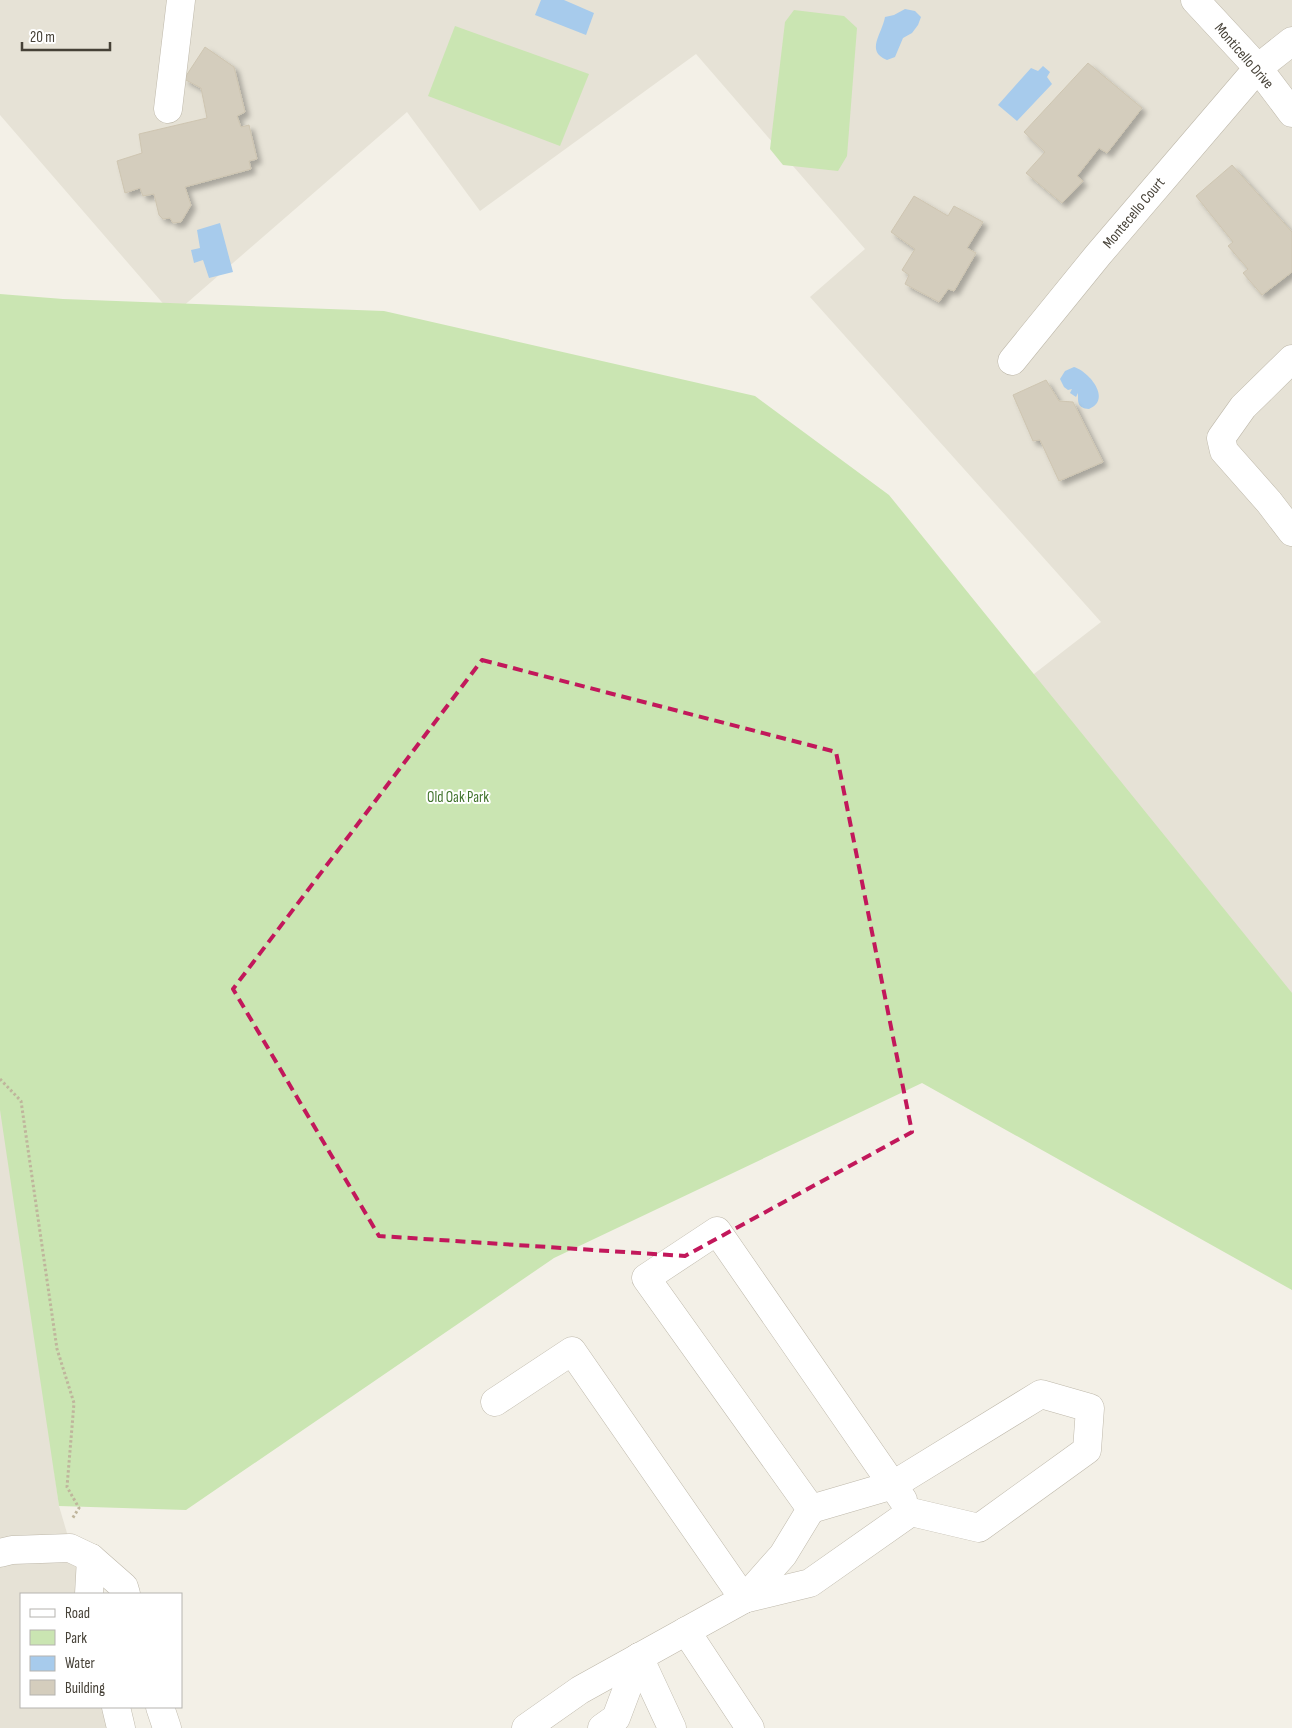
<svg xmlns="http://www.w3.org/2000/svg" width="1292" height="1728" font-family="'Sofia Sans Condensed',sans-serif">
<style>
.residential{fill:#e6e2d6}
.green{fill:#cae5b2}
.water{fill:#a7cbec}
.building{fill:#d4cdbd;stroke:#cec5b1;filter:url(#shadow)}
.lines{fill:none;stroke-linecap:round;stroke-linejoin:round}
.minor-casing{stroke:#beb8aa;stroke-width:29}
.path{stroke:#bfb59c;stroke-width:3;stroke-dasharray:2.5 2.5;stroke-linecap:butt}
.minor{stroke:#fff;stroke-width:28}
.marked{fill:none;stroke:#c2185b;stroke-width:4;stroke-dasharray:10 6;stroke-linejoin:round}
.labels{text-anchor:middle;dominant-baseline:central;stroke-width:4;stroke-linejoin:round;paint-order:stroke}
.street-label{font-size:15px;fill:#464137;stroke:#fff}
.park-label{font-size:15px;fill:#42742d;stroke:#fff}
</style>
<defs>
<filter id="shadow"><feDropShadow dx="4.5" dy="4.5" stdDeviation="2.5" flood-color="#0004"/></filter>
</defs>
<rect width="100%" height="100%" fill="#f3f0e7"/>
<g class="residential">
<polygon points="0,0 1292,0 1292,998 1030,677 1101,622 810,297 865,249 696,54 480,211 407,112 173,315 0,115"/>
<polygon points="0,1063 59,1506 85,1594 21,1594 21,1707 118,1707 125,1728 0,1728"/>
</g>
<g class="green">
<polygon points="794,10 844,16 857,28 847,156 838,171 783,165 770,149 785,22"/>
<polygon points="455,26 589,74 560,146 428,96"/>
<polygon points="0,294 63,299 384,311 755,396 889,495 1292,993 1292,1290 922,1083 554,1258 186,1510 59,1506 0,1110"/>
</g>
<g class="water">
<polygon points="541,0 564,0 594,13 586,35 535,15"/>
<path d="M905 9 915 11 921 17 918 25 912 33 903 38 895 57 887 60C865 51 882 34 885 17L894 15Z"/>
<polygon points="1043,66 1050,72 1047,77 1052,84 1017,121 998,105 1031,68 1038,71"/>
<polygon points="220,223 233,272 209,278 203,260 194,263 191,250 200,248 197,230"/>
<path d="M1074 367C1090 372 1112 400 1089 409 1077 408 1078 402 1078 393L1076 397 1070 393 1072 389 1068 390 1064 387 1060 379 1065 371Z"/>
</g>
<g class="building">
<polygon points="205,47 234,67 245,112 237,116 241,127 249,125 257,159 249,161 251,169 185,187 191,205 181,222 173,223 170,218 163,219 159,215 154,194 143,196 140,188 125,193 117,161 142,153 139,134 207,118 201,88 184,79"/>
<polygon points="1088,63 1142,108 1107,153 1099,148 1077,176 1083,181 1062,203 1026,173 1045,152 1024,132"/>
<polygon points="1232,165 1292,232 1292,272 1262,295 1243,273 1248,269 1228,246 1233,242 1196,196"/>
<polygon points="914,196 948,216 954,206 983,222 967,248 976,253 954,291 948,289 939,302 905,284 909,275 902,270 915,249 891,232"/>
<polygon points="1046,380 1059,401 1073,402 1103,462 1059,481 1040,440 1033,441 1013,395"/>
</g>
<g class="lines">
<defs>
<g id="minor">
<polyline points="1195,0 1258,68 1292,113"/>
<polyline points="168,109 181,0"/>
<polyline points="1292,359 1243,407 1221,438 1224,451 1269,502 1292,532"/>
<polyline points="1012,361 1098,255 1258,68 1292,41"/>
<polyline points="495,1402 572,1351 744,1599"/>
<polyline points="0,1553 12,1550 70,1548 91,1558 124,1587 126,1594"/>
<polyline points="89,1594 91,1558"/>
<polyline points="744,1599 783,1555 811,1509 646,1278 717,1231 903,1500"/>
<polyline points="686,1631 750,1728"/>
<polyline points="639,1657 672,1728"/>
<polyline points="116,1707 121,1728"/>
<polyline points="160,1707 167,1728"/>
<polyline points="526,1728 580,1690 744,1599 810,1583 911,1512 979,1528 1087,1450 1090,1408 1041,1394 893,1485 811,1509"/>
<polyline points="602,1728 616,1718 639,1657"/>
</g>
</defs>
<use href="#minor" class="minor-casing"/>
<polyline class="path" points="0,1079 21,1101 57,1349 74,1403 67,1487 79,1508 72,1519"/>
<use href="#minor" class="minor"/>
</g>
<path class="marked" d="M482 660 836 752 912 1132 685 1256 379 1236 233 989Z"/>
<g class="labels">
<g class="street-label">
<text transform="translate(1244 56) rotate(49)">Monticello Drive</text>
<text transform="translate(1134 213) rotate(-50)">Montecello Court</text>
</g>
<g class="park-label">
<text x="458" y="797">Old Oak Park</text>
</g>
</g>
<rect x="20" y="1593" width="162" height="115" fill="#ffffff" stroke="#b5b3af"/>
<rect x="30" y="1609" width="25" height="8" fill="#ffffff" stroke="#b5b3af"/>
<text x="65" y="1618" font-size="15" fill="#464137">Road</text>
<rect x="30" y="1630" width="25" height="15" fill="#cae5b2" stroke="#b5b3af"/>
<text x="65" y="1643" font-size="15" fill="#464137">Park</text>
<rect x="30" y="1656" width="25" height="15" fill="#a7cbec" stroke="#b5b3af"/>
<text x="65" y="1668" font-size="15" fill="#464137">Water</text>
<rect x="30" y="1680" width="25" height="15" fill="#d4cdbd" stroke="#b5b3af"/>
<text x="65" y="1693" font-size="15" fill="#464137">Building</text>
<path d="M22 42v8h88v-8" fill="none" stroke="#464137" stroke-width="2.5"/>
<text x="30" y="42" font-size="15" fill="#464137" stroke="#ffffff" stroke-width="4" paint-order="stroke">20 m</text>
</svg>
